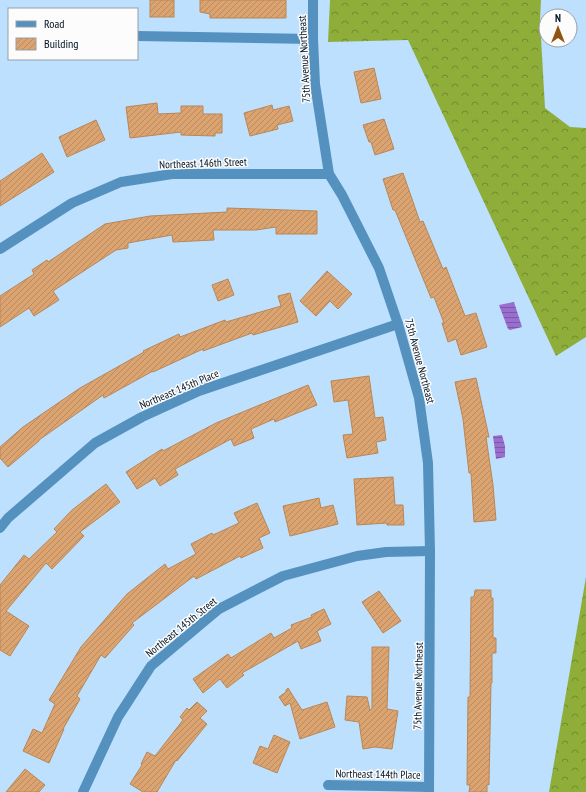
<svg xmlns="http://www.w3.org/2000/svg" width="586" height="792" font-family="'PT Sans Narrow',sans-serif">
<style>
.forest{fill:url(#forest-crowns)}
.water{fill:url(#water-rules)}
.building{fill:url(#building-hatch);stroke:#bb8654}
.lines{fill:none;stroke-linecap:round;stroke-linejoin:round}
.minor{stroke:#5591bf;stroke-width:10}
.labels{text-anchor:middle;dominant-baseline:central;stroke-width:3;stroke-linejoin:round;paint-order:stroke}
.street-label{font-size:11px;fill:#001223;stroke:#fcfcfc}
</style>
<defs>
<pattern id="forest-crowns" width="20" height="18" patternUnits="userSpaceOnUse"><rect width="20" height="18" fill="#8eae39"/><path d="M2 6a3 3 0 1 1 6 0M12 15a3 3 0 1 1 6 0" fill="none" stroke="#728c30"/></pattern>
<pattern id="water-rules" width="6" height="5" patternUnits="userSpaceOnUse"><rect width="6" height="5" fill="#9a6ecf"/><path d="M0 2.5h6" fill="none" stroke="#7b59a8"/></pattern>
<pattern id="building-hatch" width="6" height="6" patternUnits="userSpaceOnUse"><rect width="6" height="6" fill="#daa370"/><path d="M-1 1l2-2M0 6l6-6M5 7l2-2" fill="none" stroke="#b98b61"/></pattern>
</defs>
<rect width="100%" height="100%" fill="#bce0fe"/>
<g class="forest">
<polygon points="330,0 541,0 540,20 545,108 570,127 586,128 586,337 556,356 408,40 328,42"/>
<polygon points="586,577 586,792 549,792"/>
</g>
<g class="water">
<polygon points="514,302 522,327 510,330 508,329 499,305"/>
<polygon points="502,435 505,446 505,457 496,459 493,436"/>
</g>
<g class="building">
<rect x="150" y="0" width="24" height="17"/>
<polygon points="200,0 286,0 286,18 210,18 210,14 200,12"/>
<polygon points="374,68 381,99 361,103 354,72"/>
<polygon points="157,103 158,114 181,113 181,106 203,106 203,114 222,114 222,133 215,133 215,136 181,135 181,132 130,138 126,107"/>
<polygon points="272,105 273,110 289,106 293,121 277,125 278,129 250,136 244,113"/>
<polygon points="384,119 394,149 375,155 371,142 369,142 363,125"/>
<polygon points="96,120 105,140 67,157 59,137"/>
<polygon points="42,153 54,172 0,206 0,181"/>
<polygon points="403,173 420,222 423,221 443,269 446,267 465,316 476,313 487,347 461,355 456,339 448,342 442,323 444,323 434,297 431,298 395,210 393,210 383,179"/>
<polygon points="227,208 317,211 317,234 276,234 276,227 256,230 213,230 214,240 173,242 172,235 128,243 128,248 116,250 53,291 59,300 34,316 29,308 0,327 0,296 34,274 32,270 47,260 48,262 105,224 150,216 227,212"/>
<polygon points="327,271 352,294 338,309 330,301 316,316 300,301"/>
<polygon points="228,279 234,295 218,301 212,285"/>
<polygon points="290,293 298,322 253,335 252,333 203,351 203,349 153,372 153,371 104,398 103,395 39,440 39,441 8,467 0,458 0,447 23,427 80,388 144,352 143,351 179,334 180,337 225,320 226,322 281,306 278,296"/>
<polygon points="369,376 375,418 383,417 386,440 376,442 378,453 347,458 343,435 353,434 348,400 334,402 331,381"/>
<polygon points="476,378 489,437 486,437 493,485 496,520 474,522 471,473 469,473 463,419 455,382"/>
<polygon points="308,385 317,405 275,422 274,419 251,429 254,438 234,446 231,439 175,469 178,475 160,486 155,478 137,489 126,472 162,449 163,451 216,423"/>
<polygon points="393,477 395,505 403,505 404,525 387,525 387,523 357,525 354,479"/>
<polygon points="106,484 120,502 80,532 84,536 52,569 46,563 6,611 29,626 10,656 0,650 0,585 24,555 29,559 57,532 54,529 72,510"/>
<polygon points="319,498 321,508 333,505 338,524 290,536 283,506"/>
<polygon points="257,503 270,533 259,538 263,548 241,558 240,556 196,579 194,576 132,623 134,625 105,658 101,655 77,696 80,699 63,729 64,729 49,763 23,751 33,729 42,733 55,704 49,700 81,647 127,594 165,564 168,569 196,554 191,544 212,533 213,535 239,523 234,513"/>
<polygon points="475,590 491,590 491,598 493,598 493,638 496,638 496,653 492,653 492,683 491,683 489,785 487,784 487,792 469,792 470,785 467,785 468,697 470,697 471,597 474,597"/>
<polygon points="379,591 401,621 383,633 362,602"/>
<polygon points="324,609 331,624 317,631 321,641 301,649 298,641 242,673 244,675 227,688 220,679 203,693 193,679 228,654 231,658 271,633 274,638 292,628 291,625 312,617 311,615"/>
<polygon points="372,647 389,647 387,709 398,711 392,749 375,747 363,749 359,722 345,720 347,696 367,697 370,710 372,709"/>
<polygon points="288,688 302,710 327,702 335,727 300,739 290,703 285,706 279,697 286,692 286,690"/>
<polygon points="197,702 207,711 200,718 207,724 177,761 176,760 157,792 143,792 130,784 142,765 141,764 147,752 155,756 183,720 180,717 187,708 189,710"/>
<polygon points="274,735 290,742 277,773 253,763 260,746 268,749"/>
<polygon points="25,769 45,785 39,792 6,792"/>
</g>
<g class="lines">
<g class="minor">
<polyline points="313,0 313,39 315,84 329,174 342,195 379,268 398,324 419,398 428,463 430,551 429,792"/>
<polyline points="137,36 313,39"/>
<polyline points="0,249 72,203 121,182 172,174 329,174"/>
<polyline points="0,528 8,518 95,443 142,417 199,391 398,324"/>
<polyline points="328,785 429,787"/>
<polyline points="83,792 118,717 151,666 219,609 283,576 357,556 386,552 430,551"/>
</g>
</g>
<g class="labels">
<g class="street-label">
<text transform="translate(304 59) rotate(-93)">75th Avenue Northeast</text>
<text transform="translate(203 163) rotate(-2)">Northeast 146th Street</text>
<text transform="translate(420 361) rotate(75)">75th Avenue Northeast</text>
<text transform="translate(179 389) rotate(-23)">Northeast 145th Place</text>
<text transform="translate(181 627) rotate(-39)">Northeast 145th Street</text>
<text transform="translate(418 686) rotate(-89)">75th Avenue Northeast</text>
<text transform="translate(378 774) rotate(1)">Northeast 144th Place</text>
</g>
</g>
<rect x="8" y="8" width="130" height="52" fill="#fcfcfc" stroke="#979ea5"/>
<rect x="16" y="21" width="20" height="6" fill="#5591bf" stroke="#979ea5"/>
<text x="44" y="28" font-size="12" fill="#001223">Road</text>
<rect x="16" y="38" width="20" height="12" fill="url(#building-hatch)" stroke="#979ea5"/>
<text x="44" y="48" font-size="12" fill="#001223">Building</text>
<g transform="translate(558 28)"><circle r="19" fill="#fcfcfc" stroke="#979ea5"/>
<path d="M0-3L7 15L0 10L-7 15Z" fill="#8e5410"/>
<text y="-6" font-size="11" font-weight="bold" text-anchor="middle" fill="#001223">N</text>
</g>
</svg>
